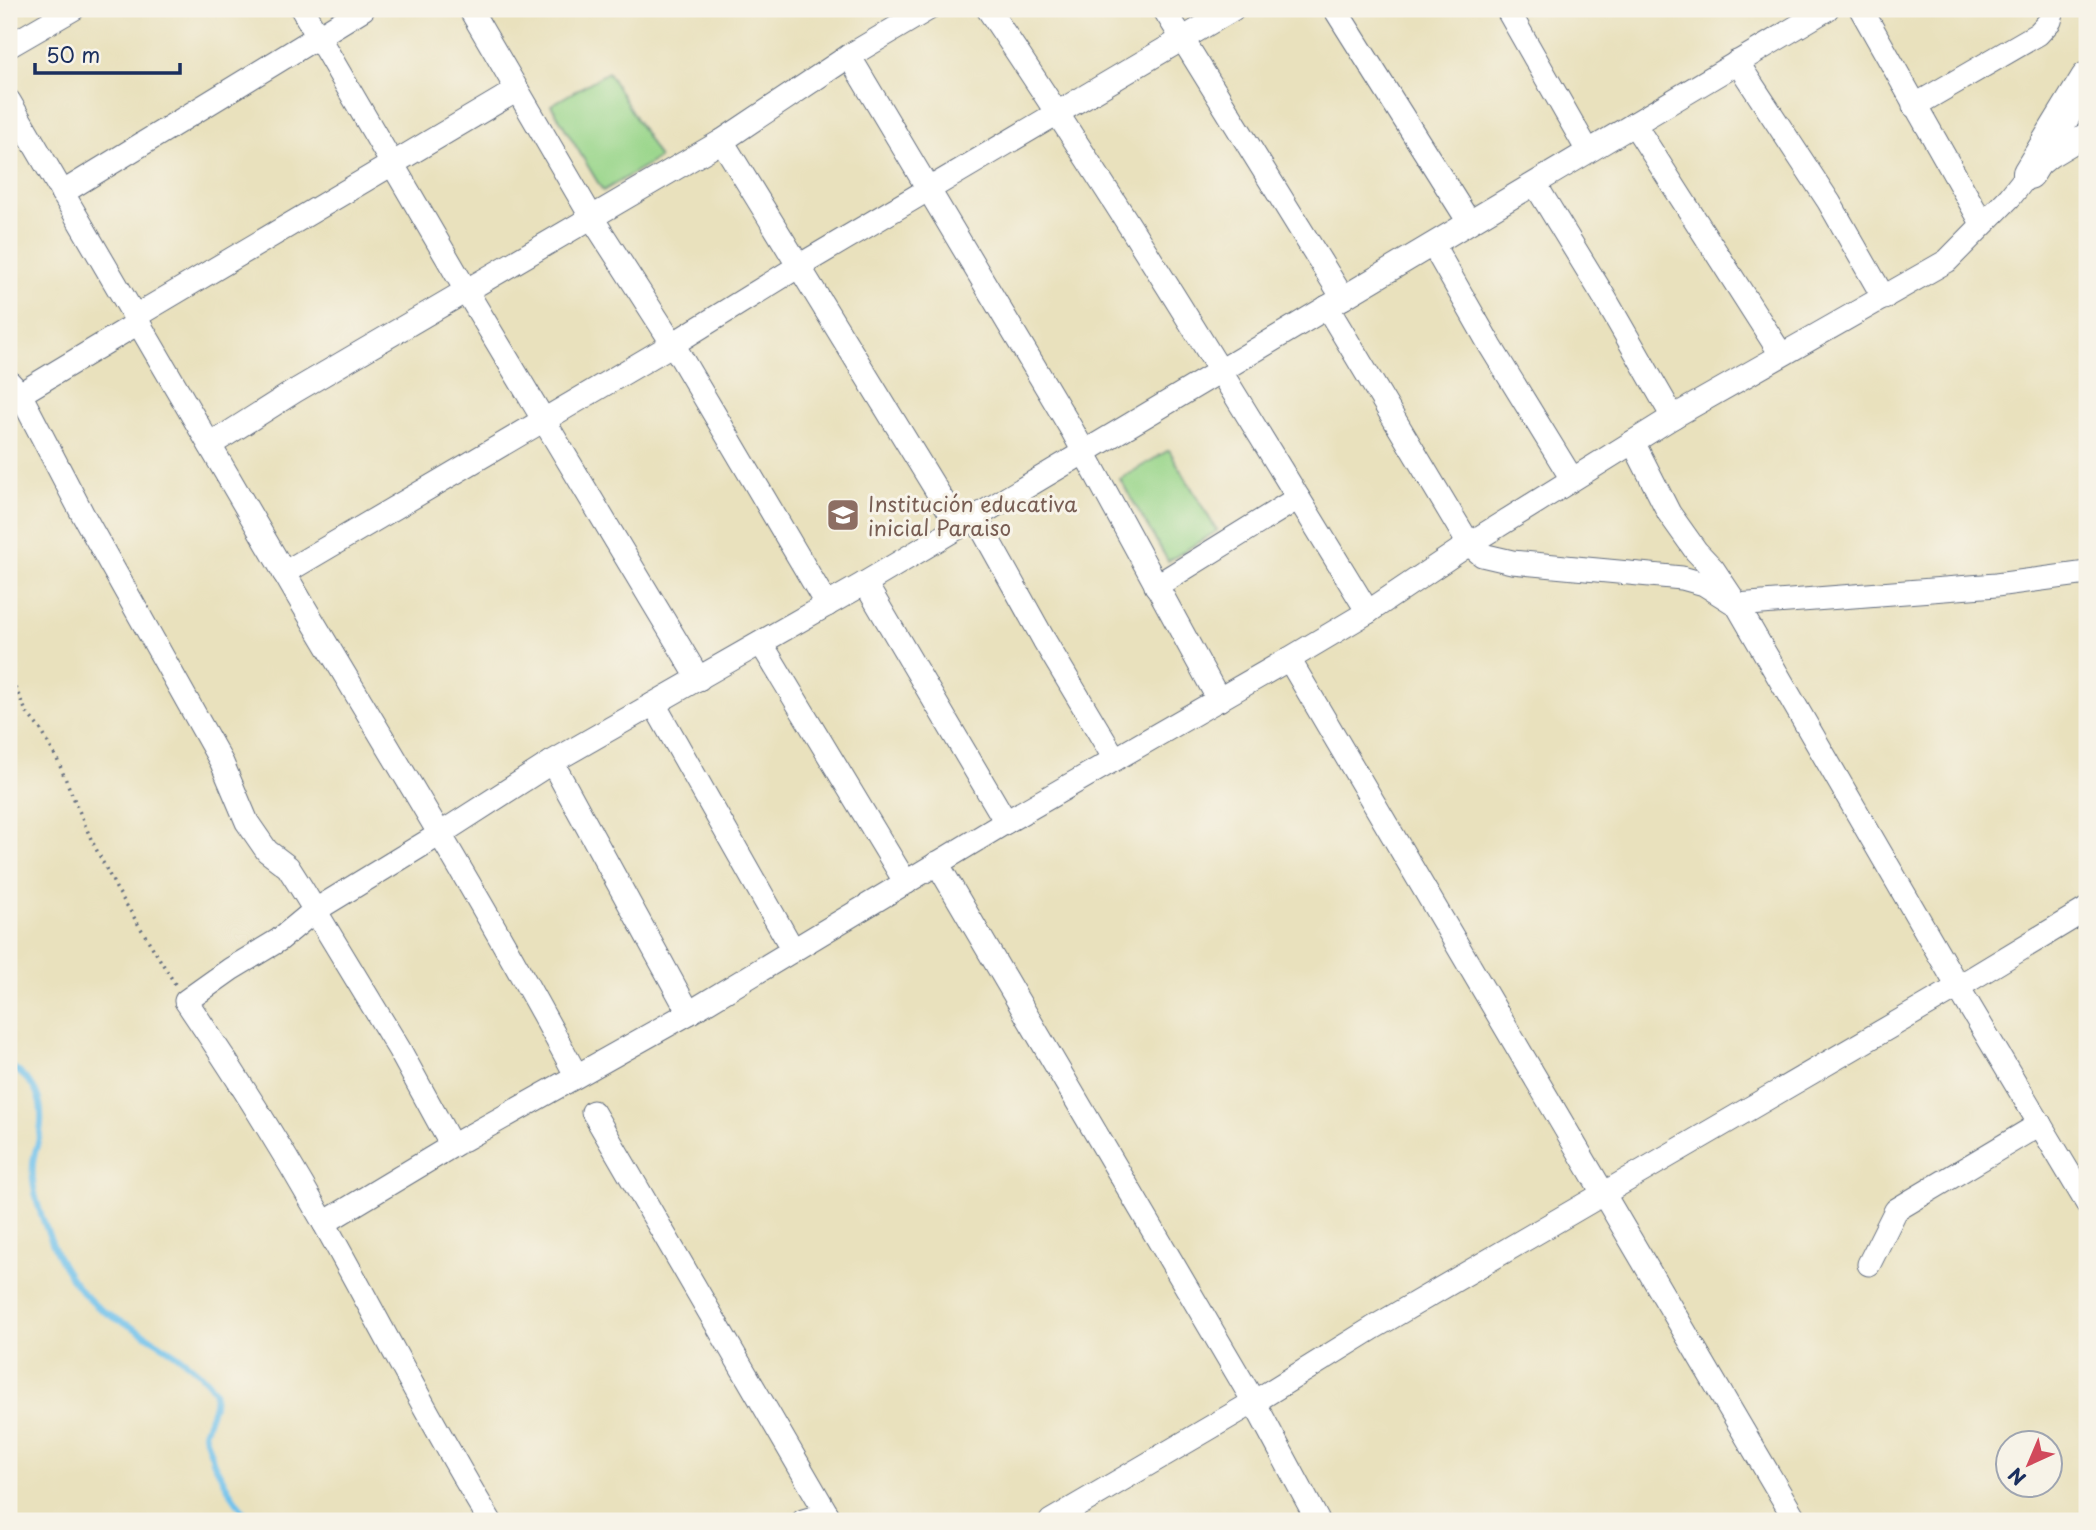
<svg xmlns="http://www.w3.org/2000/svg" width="2096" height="1530" font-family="'Playpen Sans',sans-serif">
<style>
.green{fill:#98d589;stroke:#5a8274;stroke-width:2}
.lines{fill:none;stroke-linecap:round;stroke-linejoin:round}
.stream{stroke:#71c2ec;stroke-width:6}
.street-casing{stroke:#636d7f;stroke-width:25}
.secondary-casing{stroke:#636d7f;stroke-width:34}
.path{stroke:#636d7f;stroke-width:3.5;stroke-dasharray:2 5;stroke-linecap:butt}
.street{stroke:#fff;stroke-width:23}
.secondary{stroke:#fff;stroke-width:32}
.labels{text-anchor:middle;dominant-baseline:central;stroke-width:6;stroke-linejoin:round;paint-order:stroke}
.education-label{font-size:21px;fill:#785e54;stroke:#f7f3e8;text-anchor:start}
</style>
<rect width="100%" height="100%" fill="#f7f3e8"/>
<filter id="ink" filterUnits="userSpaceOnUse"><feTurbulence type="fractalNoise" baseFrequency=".0143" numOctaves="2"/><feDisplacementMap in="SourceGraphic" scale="14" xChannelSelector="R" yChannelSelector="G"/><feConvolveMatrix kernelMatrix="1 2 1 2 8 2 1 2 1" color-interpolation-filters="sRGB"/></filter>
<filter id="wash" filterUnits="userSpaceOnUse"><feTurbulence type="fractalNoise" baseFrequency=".00686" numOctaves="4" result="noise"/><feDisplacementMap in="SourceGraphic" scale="28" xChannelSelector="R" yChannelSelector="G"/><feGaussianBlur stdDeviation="1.57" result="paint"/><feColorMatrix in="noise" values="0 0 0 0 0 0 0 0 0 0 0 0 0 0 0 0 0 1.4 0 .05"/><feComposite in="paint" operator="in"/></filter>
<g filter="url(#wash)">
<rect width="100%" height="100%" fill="#e9e1bd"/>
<g class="green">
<polygon points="608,72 659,158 603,191 551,105"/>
<polygon points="1169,450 1217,531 1168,561 1120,479"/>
</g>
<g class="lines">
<path class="stream" d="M9 1065C36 1082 45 1100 40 1133 39 1143 33 1154 33 1164 30 1193 45 1226 56 1252 64 1269 76 1287 90 1300 101 1312 117 1319 130 1326 161 1344 194 1362 215 1391L214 1405 204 1433 214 1463 230 1492 250 1521"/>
</g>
</g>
<g filter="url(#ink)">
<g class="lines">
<defs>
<g id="street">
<polyline points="302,9 467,292 699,679"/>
<polyline points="470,9 592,218 673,344 827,605"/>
<path d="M988 9C1121 206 1244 409 1368 612"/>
<polyline points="1164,9 1343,298"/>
<polyline points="1335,9 1469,222"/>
<polyline points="1507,9 1588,151"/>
<polyline points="1861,9 1982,223"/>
<polyline points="9,46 73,9"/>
<polyline points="849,56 1072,430 1219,700"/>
<polyline points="1737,62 1829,202 1884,298"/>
<path d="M9 101C106 270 204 438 303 605 396 761 491 915 576 1075"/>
<polyline points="1914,106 2038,34 2050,21 2053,9"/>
<polyline points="1634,124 1781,354"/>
<polyline points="722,141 959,527"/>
<polyline points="1535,184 1603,295 1673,417"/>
<polyline points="62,193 363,9"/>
<polyline points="1433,245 1491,347 1572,479"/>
<polyline points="1327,307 1469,544 1482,555 1512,562 1682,578 1704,584 1737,605 1996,585 2087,573"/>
<polyline points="134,317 517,90"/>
<polyline points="9,382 20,394 82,513 222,763 247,822 267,851 288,867 302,889 399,1049 452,1146"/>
<polyline points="20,394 138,323"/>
<polyline points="1633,442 1669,513 1696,551 1713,569 1737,605 1958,987 2087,1203"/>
<polyline points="210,445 295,391 722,141 849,56 928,9"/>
<polyline points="976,518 1044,640 1115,759"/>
<polyline points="284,573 673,344 799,266 1233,9"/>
<polyline points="865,583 1006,822"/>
<polyline points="1156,586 1298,498"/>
<polyline points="761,643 906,883"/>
<polyline points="1289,659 1796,1521"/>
<polyline points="654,704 793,950"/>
<polyline points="552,762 689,1013"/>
<polyline points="937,863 1254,1402 1318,1521"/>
<polyline points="593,1112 831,1521"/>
<polyline points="324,1223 452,1146 689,1013 1006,822 1289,659 1368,612 1469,544 1673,417 1947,261 2010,197 2029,173 2050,156 2087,134"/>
<polyline points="1869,1264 1896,1210 2040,1124"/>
<path d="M490 1521C431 1424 380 1323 324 1223 281 1147 235 1073 186 1001L231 969 279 940 314 911 440 834 552 762 865 583 1827 9"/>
<polyline points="803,1521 827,1514"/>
<polyline points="1051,1521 1254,1402 1373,1328 1958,987 2087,909"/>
</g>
<polyline id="secondary" points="2029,173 2087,78"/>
</defs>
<use href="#street" class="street-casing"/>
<use href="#secondary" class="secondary-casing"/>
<polyline class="path" points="9,675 27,713 41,730 57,759 91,839 116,888 175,984"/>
<use href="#street" class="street"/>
<use href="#secondary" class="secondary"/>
</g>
</g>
<defs>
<symbol id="school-square" viewBox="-11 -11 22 22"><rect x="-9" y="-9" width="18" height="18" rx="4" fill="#8d6e63" stroke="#f7f3e8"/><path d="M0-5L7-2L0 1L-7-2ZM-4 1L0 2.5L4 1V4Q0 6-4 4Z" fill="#fff"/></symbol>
</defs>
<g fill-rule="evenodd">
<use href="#school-square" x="824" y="496" width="38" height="38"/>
</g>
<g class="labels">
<g class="education-label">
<text x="868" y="503">Institución educativa<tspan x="868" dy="24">inicial Paraiso</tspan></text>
</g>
</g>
<rect width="2096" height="1530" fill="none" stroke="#f7f3e8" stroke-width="35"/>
<g transform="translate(2029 1464) rotate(224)"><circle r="33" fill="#f7f3e8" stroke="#9fa5b1" stroke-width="2"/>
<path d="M0-5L12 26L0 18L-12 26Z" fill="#d1495b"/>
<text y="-10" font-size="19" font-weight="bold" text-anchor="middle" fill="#1b2f5e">N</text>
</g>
<path d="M35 63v10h145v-10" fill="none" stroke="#1b2f5e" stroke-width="3.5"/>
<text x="46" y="63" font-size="21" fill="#1b2f5e" stroke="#f7f3e8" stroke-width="5" paint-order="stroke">50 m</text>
</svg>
